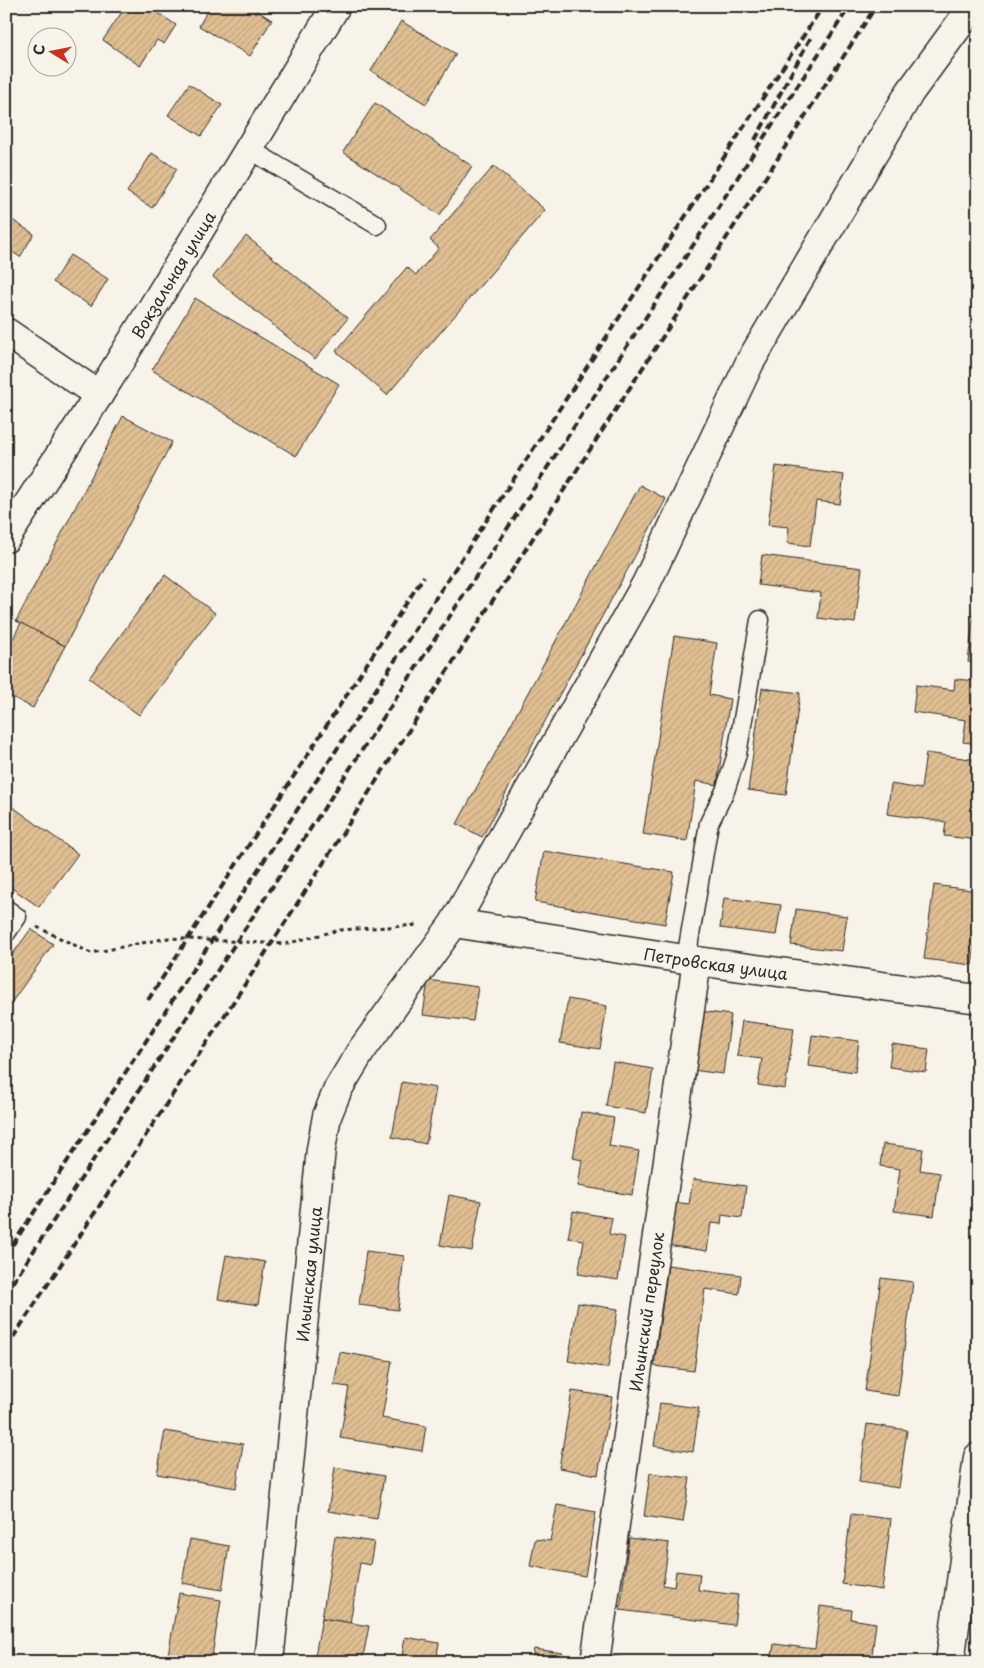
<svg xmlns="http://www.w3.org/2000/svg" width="984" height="1668" font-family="'Playpen Sans',sans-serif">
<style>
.building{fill:url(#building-hatch);stroke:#2b2b2b}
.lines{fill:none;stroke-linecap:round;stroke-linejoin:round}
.service-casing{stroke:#2b2b2b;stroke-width:21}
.minor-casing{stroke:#2b2b2b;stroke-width:31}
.tertiary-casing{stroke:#2b2b2b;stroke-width:31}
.secondary-casing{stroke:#2b2b2b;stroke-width:31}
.path{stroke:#2b2b2b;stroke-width:3;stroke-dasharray:4 4;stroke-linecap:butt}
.service{stroke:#f7f3e8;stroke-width:18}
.minor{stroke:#f7f3e8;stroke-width:28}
.tertiary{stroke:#f7f3e8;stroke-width:28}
.secondary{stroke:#f7f3e8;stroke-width:28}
.rail{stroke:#2b2b2b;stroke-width:4;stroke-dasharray:8 4;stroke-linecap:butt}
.labels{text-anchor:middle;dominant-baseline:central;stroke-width:4;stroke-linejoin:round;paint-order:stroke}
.street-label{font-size:16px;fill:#2b2b2b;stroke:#f7f3e8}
</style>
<defs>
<pattern id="building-hatch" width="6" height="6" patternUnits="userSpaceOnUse" patternTransform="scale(1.25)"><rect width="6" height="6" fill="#e0bf92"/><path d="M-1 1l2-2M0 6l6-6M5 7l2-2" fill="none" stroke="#c0a47e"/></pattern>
</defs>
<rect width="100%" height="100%" fill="#f7f3e8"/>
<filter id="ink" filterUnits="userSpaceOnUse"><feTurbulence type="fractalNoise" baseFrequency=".02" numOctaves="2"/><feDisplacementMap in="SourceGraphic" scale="10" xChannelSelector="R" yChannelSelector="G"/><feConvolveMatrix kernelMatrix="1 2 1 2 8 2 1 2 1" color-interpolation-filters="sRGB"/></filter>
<g filter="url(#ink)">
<g class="building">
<polygon points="126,6 148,6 176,25 164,44 157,40 140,66 103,40"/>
<polygon points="210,6 249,6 272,20 250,56 199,26"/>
<polygon points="401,21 456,54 426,104 371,71"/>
<polygon points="189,84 222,105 201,136 168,115"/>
<polygon points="375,103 472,166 440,215 343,152"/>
<polygon points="152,153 177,169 152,208 127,192"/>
<polygon points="494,166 545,210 387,395 336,351 407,267 416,275 439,248 430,240"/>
<polygon points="6,216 34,234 20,257 6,248"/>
<polygon points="246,236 348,318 315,359 213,277"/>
<polygon points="70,255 108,279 91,306 53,282"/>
<polygon points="195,298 339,384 296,456 152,370"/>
<polygon points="123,416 172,442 65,646 16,621"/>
<polygon points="776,466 844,475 840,504 816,501 810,546 787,543 789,527 768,525"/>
<polygon points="978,484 978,528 972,527"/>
<polygon points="640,485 666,499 482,837 457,824"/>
<polygon points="762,555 862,568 855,623 818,618 821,593 758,585"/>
<polygon points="165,575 215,613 139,715 89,678"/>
<polygon points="975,604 978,604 978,663 968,662"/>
<polygon points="21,623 65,646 33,708 6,694 6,652"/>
<polygon points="674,636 717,643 709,695 730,699 717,785 696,781 687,841 643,834"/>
<polygon points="955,679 978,681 978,744 963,742 966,720 913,712 916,685 954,690"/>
<polygon points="762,688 800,693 786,795 748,790"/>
<polygon points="926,753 978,760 978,840 944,836 946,822 887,814 891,784 921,789"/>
<polygon points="6,802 78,854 39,907 6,884"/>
<polygon points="544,851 674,872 665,924 535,902"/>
<polygon points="934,885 978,891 978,926 972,965 924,959"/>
<polygon points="724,898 781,905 776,935 720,928"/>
<polygon points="796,909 847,916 842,951 791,945"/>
<polygon points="31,929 53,944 6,1010 6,963"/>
<polygon points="428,980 478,987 473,1021 423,1015"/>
<polygon points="568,999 607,1006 600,1049 560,1043"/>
<polygon points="692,1010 731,1015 723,1074 684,1069"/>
<polygon points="742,1021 794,1028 785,1089 758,1085 762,1059 737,1056"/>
<polygon points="812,1035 859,1041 855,1072 808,1066"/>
<polygon points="892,1044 929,1049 926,1072 889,1067"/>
<polygon points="613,1062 653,1069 646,1113 606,1106"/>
<polygon points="402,1082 436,1088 426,1144 392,1137"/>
<polygon points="581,1112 614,1118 609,1146 639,1151 632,1195 578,1186 582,1160 573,1158"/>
<polygon points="883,1144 923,1149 920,1170 940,1173 934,1216 894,1211 900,1169 880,1166"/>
<polygon points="693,1179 746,1186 742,1218 722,1215 721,1224 711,1223 707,1251 667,1245 673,1202 689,1204"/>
<polygon points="449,1195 481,1201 472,1251 440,1245"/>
<polygon points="573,1211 612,1218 609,1234 625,1237 618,1280 578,1274 584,1240 568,1238"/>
<polygon points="366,1251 404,1256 398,1310 359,1305"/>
<polygon points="226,1255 265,1262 258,1305 218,1299"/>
<polygon points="668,1265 741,1275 739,1294 705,1289 694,1371 654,1366"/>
<polygon points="881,1278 913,1282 898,1396 865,1391"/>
<polygon points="578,1303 618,1309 608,1368 568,1361"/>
<polygon points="340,1352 392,1361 382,1418 426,1426 422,1451 340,1438 349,1387 334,1385"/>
<polygon points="572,1391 612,1397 598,1475 559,1468"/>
<polygon points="660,1403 699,1408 693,1452 654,1446"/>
<polygon points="867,1424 907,1430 899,1488 859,1482"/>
<polygon points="165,1431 243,1444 236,1488 157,1474"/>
<polygon points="335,1467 384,1476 377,1519 328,1511"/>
<polygon points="650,1473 690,1478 683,1522 644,1516"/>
<polygon points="557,1505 596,1512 585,1576 530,1566 535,1539 550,1541"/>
<polygon points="851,1514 891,1519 882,1590 842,1584"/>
<polygon points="335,1536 374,1542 370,1565 360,1563 350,1623 322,1618"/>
<polygon points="629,1538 669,1543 663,1585 674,1587 676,1571 700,1574 698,1590 738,1595 734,1625 620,1610"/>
<polygon points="190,1539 229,1546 222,1590 182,1583"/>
<polygon points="179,1593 221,1600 211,1662 168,1655"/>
<polygon points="820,1606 852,1610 851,1619 876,1623 871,1662 771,1662 774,1644 815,1649"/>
<polygon points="322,1618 369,1626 362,1662 314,1661"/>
<polygon points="405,1637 439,1643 436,1662 401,1662"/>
<polygon points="534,1649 563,1653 562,1662 532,1662"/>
<polygon points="609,1656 645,1661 645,1662 608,1662"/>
</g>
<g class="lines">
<defs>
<g id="service">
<polyline points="249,149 377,225"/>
<polyline points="6,909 17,917 6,933"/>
<polyline points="686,959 709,823 725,791 737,754 760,620"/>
</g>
<g id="minor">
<path id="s1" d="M454 923 697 961 978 999"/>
<path id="s2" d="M269 1662 321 1149 327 1116 338 1089 361 1051 454 923 646 584 750 362 910 92 973 6"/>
<path id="s3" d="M595 1662 697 961"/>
</g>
<g id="tertiary">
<polyline points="6,332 99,395"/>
<polyline points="950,1662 978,1457"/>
</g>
<g id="secondary">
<path id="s4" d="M6 538 109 379 336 6"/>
</g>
</defs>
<use href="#service" class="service-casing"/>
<use href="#minor" class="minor-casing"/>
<use href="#tertiary" class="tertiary-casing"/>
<use href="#secondary" class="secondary-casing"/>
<polyline class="path" points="37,927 91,953 168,938 285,944 339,930 418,925"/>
<use href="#service" class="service"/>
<use href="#minor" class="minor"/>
<use href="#tertiary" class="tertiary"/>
<use href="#secondary" class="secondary"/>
<g class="rail">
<polyline points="755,140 811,37"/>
<polyline points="148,1000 424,576"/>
<polyline points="6,1255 823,6"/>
<polyline points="6,1293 850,6"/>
<polyline points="6,1348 257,966 876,6"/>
</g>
</g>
</g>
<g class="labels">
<g class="street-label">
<text stroke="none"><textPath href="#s4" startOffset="312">Вокзальная улица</textPath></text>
<text stroke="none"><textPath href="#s1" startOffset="265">Петровская улица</textPath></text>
<text stroke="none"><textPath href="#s2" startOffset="390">Ильинская улица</textPath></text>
<text stroke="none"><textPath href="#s3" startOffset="354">Ильинский переулок</textPath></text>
</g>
</g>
<rect width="984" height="1668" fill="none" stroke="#f7f3e8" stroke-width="25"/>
<rect x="12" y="12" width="959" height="1643" fill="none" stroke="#2b2b2b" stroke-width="2" filter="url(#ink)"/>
<g transform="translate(52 52) rotate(280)"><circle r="24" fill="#f7f3e8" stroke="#a5a39c"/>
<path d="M0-4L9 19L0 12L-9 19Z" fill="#c8321e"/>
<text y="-8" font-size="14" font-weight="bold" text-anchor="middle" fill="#2b2b2b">С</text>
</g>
</svg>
